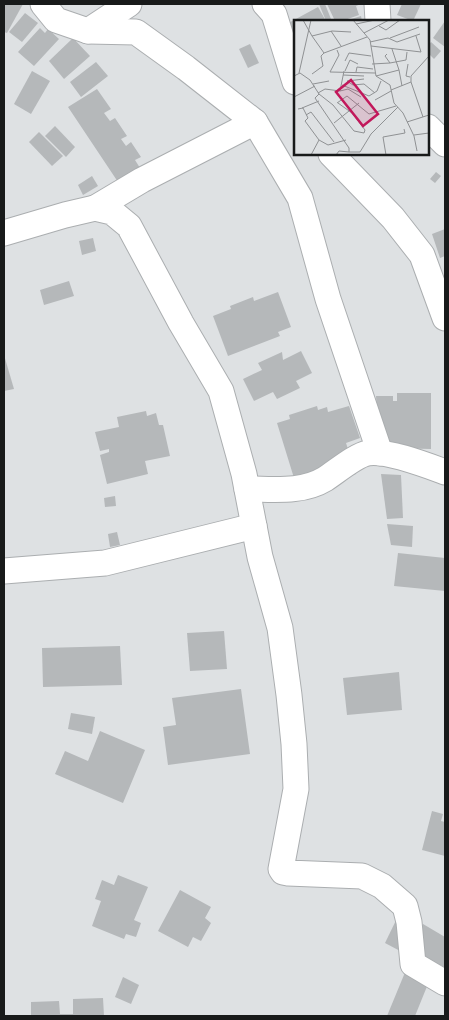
<svg xmlns="http://www.w3.org/2000/svg" width="449" height="1020" font-family="Barlow,sans-serif">
<style>
.building{fill:#b5b8ba}
.lines{fill:none;stroke-linecap:round;stroke-linejoin:round}
.street-casing{stroke:#abaeb0;stroke-width:27}
.street{stroke:#fff;stroke-width:25}
.inset-road{fill:none;stroke:#8f9193;stroke-width:1}
.view{fill:#c2185b;fill-opacity:0.15;stroke:#c2185b;stroke-width:2.5}
.inset-edge{fill:none;stroke:#181a1a;stroke-width:2.5}
</style>
<rect width="100%" height="100%" fill="#dee1e3"/>
<g class="building">
<polygon points="4,4 23,4 7,33 4,32"/>
<polygon points="319,4 325,4 331,19 326,21"/>
<polygon points="327,4 361,4 356,6 359,15 342,21 335,21"/>
<polygon points="402,4 421,4 413,21 397,15"/>
<polygon points="318,7 326,21 295,21 295,49 283,26"/>
<polygon points="25,13 38,23 22,42 9,32"/>
<polygon points="361,16 362,21 345,21"/>
<polygon points="445,21 445,47 433,38"/>
<polygon points="40,28 45,33 48,29 59,39 34,66 18,52"/>
<polygon points="73,38 90,56 64,79 49,61"/>
<polygon points="431,42 441,51 434,59 428,53 428,46"/>
<polygon points="250,44 259,63 248,68 239,49"/>
<polygon points="96,62 108,76 81,97 70,82"/>
<polygon points="32,71 50,81 31,114 14,104"/>
<polygon points="97,89 111,109 104,113 110,121 115,118 127,136 121,139 126,146 131,142 141,157 135,160 140,168 118,182 68,107"/>
<polygon points="55,126 75,147 66,157 45,136"/>
<polygon points="39,132 63,156 52,166 29,142"/>
<polygon points="436,172 441,176 435,183 430,179"/>
<polygon points="92,176 98,186 83,195 78,185"/>
<polygon points="445,229 445,256 440,258 432,234"/>
<polygon points="93,238 96,251 82,255 79,241"/>
<polygon points="69,281 74,296 44,305 40,290"/>
<polygon points="278,292 291,327 278,332 280,336 228,356 213,316 231,309 230,306 253,297 254,301"/>
<polygon points="301,351 312,373 296,381 300,388 277,399 273,392 254,401 243,379 262,370 258,363 282,352 283,360"/>
<polygon points="4,355 14,389 4,391"/>
<polygon points="397,393 431,393 431,449 388,448 378,429 376,396 393,396 393,401 397,401"/>
<polygon points="317,406 318,410 327,407 328,412 349,406 360,438 346,443 356,474 327,484 294,478 277,423 290,419 289,415"/>
<polygon points="146,411 147,416 156,413 159,425 163,425 170,456 145,461 148,474 107,484 100,455 109,452 109,449 100,451 95,432 119,427 117,417"/>
<polygon points="381,474 401,475 403,518 387,519"/>
<polygon points="115,496 116,506 105,507 104,498"/>
<polygon points="387,524 413,526 412,547 391,545"/>
<polygon points="117,532 120,545 110,547 108,534"/>
<polygon points="398,553 445,558 445,591 394,586"/>
<polygon points="224,631 227,669 190,671 187,633"/>
<polygon points="120,646 122,685 43,687 42,648"/>
<polygon points="399,672 402,710 347,715 343,678"/>
<polygon points="241,689 250,754 168,765 163,727 176,725 172,698"/>
<polygon points="71,713 95,717 92,734 68,729"/>
<polygon points="100,731 145,750 123,803 55,774 65,751 88,761"/>
<polygon points="432,811 443,814 441,821 445,822 445,856 422,850"/>
<polygon points="118,875 148,887 134,920 141,923 136,937 126,934 124,939 92,926 101,901 95,899 102,880 114,885"/>
<polygon points="180,890 211,907 205,918 211,923 201,941 193,937 188,947 158,931"/>
<polygon points="402,908 402,952 385,943"/>
<polygon points="423,924 445,937 445,968 441,965 434,976 407,951"/>
<polygon points="406,970 430,979 415,1016 387,1016"/>
<polygon points="123,977 139,985 131,1004 115,997"/>
<polygon points="103,998 104,1016 31,1016 31,1002 59,1001 60,1014 73,1014 73,999"/>
</g>
<g class="lines">
<defs>
<g id="street">
<polyline points="43,4 56,20 88,31 129,4"/>
<polyline points="265,4 274,14 295,82"/>
<polyline points="377,4 378,21"/>
<polyline points="88,31 136,32 186,68 255,122 300,198 328,299 380,453"/>
<polyline points="428,127 445,144"/>
<polyline points="331,154 393,218 422,255 445,318"/>
<polyline points="95,208 142,180 255,122"/>
<polyline points="4,233 65,215 95,208 112,212 129,226 181,323 221,391 244,474 260,557 280,628 289,695 294,744 296,789 281,869 283,872 288,873 362,876 382,886 405,906 409,922 413,964 445,983"/>
<path d="M247 489C273 489 302 493 325 479 336 472 356 455 368 453 387 450 426 465 445 472"/>
<polyline points="4,571 105,563 254,526"/>
</g>
</defs>
<use href="#street" class="street-casing"/>
<use href="#street" class="street"/>
</g>
<g transform="translate(294 20)">
<rect width="135" height="135" fill="#dee1e3"/>
<path class="inset-road" d="M9 0 18 16 38 11 57 12M59 0 76 20 82 56 96 65 100 83 109 93 120 116 123 131M62 4 81 0M85 6 92 10 106 0M37 11 47 26M70 13 95 0M18 16 30 33M96 18 125 7M76 22 94 18 103 22 126 14M77 26 127 32 122 16M98 29 105 50M43 30 45 35 36 52 81 53M51 41 55 33 77 36M96 43 112 40 113 32M78 44 96 43 91 36 93 34M114 44 112 56 116 57M51 51 56 40 64 44M62 52 63 47 79 49M5 53 17 0M18 54 29 46 27 36 30 33 73 17M49 55 70 56M0 56 6 53 16 60 25 74 39 85 60 111 70 113 71 110 58 93 44 83M82 56 105 50 108 66M53 61 59 65 70 64 81 73M53 61 70 59M117 62 129 97M19 64 35 61M48 65 75 76 83 71 87 61M97 70 117 62V56L135 36M46 71 54 69 67 77M24 73 31 69 46 71 50 51M25 74 21 78 55 128V132L45 131 42 135M0 77 21 66M81 80 97 71M43 83 53 76 75 94 102 86M8 88 25 81M4 89 9 88 14 98 11 101 25 120M12 95 17 92 40 122M113 102 135 95M40 103 65 83M120 115 135 113M55 132H66L77 114 104 87M17 135 25 120 34 125 52 120M92 135 89 117 111 113 110 109"/>
<path class="view" d="M57 60 84 94 69 106 42 72Z"/>
<rect width="135" height="135" class="inset-edge"/>
</g>
<rect width="449" height="1020" fill="none" stroke="#181a1a" stroke-width="10"/>
</svg>
